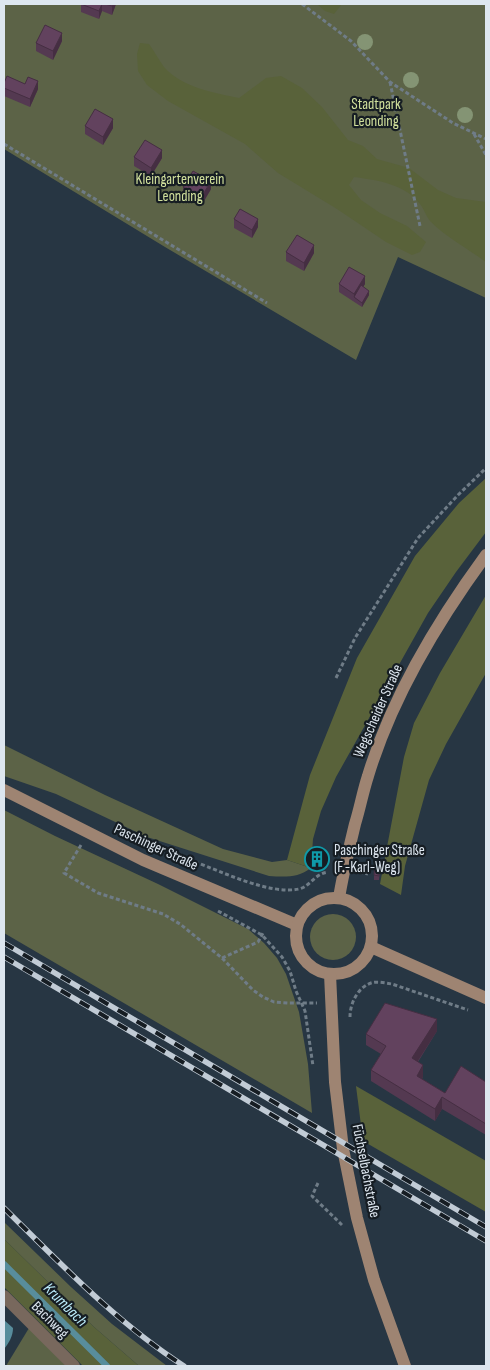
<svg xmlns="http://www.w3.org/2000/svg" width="490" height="1370" font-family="'Sofia Sans Condensed',sans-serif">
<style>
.green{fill:#5c6347}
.forest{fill:#59623a}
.water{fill:#588d9c}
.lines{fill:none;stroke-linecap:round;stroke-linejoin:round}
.stream{stroke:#588d9c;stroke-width:6}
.path{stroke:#6f7c87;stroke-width:3;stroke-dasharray:4 2.5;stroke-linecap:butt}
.street{stroke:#78685d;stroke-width:12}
.secondary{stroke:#9e8472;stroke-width:12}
.rail-casing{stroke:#c1cbd5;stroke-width:5.5}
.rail{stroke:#161d23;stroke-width:4;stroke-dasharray:11;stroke-linecap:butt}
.tree{fill:#849474}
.wall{fill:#543951}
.shaded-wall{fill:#452e42}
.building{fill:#62425e;stroke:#452e42}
.labels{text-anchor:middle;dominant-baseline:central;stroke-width:4.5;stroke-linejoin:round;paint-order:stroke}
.park-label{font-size:15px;fill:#d1e09c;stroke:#161d23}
.street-label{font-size:15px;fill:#dde6ef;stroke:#161d23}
.poi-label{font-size:15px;fill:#dde6ef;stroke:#161d23;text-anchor:start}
.water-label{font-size:16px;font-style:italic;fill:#bcedfc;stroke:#161d23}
</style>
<rect width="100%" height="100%" fill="#273643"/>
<g class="green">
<polygon points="4,4 486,4 486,298 398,257 356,360 165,247 4,149"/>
<path d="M4 745 105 795 223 849 272 862 287 860 311 868C298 878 285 877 269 876L147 837 56 794 4 776Z"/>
<polygon points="4,810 55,836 158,884 248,929 264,943 277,958 286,974 299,1012 308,1064 312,1113 4,933"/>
<circle cx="333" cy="937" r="23"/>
<polygon points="4,1222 71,1287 112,1324 167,1366 139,1366 94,1327 4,1239"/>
<polygon points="29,1328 66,1366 6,1366"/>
</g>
<g class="forest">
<polygon points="317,4 342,4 334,14 325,11"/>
<path d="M140 43 149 44C154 51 159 60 164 67 181 87 214 93 239 98L266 78 281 76 302 88 322 107 348 140 363 146 377 159 409 168 438 190 456 198 486 202V262C468 249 446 237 430 221 426 216 424 209 420 204 405 184 377 180 354 177L349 185 361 200 380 213 407 226 426 242 420 252 412 255 386 242 337 209 278 173 245 144 168 101 147 85 138 71 137 54Z"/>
<polygon points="486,478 486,532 456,572 428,613 336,777 321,811 313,839 311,868 287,860 310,775 357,658 415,556 459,503"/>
<polygon points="486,595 486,673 446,744 429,780 405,866 401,895 380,884 404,757 414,723 440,673"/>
<polygon points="356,1086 486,1161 486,1212 363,1141"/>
<polygon points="4,1239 94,1327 139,1366 83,1366 4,1287"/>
</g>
<path class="water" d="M4 1320 13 1328C13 1336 9 1343 4 1349Z"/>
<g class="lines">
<polyline class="stream" points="4,1264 107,1366"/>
<g class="path">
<polyline points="302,4 351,41 390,82 453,123 486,139"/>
<polyline points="390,82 420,226"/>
<polyline points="474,134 486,155"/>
<polyline points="4,144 267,303"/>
<polyline points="336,678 355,638 418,538 458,495 486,468"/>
<polyline points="81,845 64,873 98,893 163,914 180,924 222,958 253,990 263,997 274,1002 288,1003 317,1003"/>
<path d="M195 862C223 872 269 895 299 889 311 886 314 874 328 872"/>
<polyline points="359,872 368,874"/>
<polyline points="218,911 262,935 282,957 290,971 296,991 305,1011 313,1066"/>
<polyline points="222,958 258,942 263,933"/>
<path d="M350 1017C350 1004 357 988 371 983 377 981 385 983 392 984L468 1010"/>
<polyline points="318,1183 312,1196 342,1225"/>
</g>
<polyline class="street" points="4,1296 74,1366"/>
<g class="secondary">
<polyline points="4,790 143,860 297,925"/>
<path d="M339 898C343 873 349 849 355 824 360 808 363 791 368 776 392 696 437 622 486 555"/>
<circle cx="334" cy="936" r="38"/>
<polyline points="371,947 486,998"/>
<polyline points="330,974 335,1082 343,1149 357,1218 374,1280 405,1366"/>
</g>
<defs>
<g id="rail">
<polyline points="4,943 486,1227"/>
<polyline points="4,957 486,1241"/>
<path d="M4 1208C61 1264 117 1323 184 1366"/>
</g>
</defs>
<use href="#rail" class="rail-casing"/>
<use href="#rail" class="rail"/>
</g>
<g class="tree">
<circle cx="365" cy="42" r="8"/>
<circle cx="411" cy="80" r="8"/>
<circle cx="465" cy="115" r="8"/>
</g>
<g class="wall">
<polygon points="81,4 116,4 112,15 102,11 99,19 81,12"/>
<polygon points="62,41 53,60 36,51 36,43"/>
<polygon points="4,83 38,89 30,107 4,96"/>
<polygon points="85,126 113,128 103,145 85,134"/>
<polygon points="134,157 162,158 151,176 134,166"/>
<polygon points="183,187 211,189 201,206 183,195"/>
<polygon points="234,219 258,227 252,238 234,228"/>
<polygon points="286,252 314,253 304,271 286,261"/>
<polygon points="339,284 365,284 363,287 369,295 362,307 339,292"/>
<polygon points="320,853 319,866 314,865 314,861"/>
<polygon points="380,867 379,880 374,880 374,875"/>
<polygon points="437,1031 418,1062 423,1077 422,1079 445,1093 486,1082 486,1135 442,1109 435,1121 371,1081 371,1070 381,1054 366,1045 366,1034"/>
</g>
<g class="shaded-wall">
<polygon points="102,4 102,11 99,19 99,11"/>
<polygon points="113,4 116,4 112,15 112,6"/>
<polygon points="62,33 62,41 53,60 53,51"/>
<polygon points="38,81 38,89 30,107 30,99"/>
<polygon points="113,119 113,128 103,145 103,137"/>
<polygon points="162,150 162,158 151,176 151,168"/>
<polygon points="211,181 211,189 201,206 201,198"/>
<polygon points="258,219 258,227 252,238 252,230"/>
<polygon points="314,245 314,253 304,271 304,263"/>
<polygon points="365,276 365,284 356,299 354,297 354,294"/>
<polygon points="369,291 369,295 362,307 362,303"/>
<polygon points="437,1019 437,1031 412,1070 412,1058"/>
<polygon points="423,1065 423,1077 417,1087 417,1076"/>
<polygon points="442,1097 442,1109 435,1121 435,1109"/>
</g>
<g class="building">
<polygon points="81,4 102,4 99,11"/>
<polygon points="105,4 113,4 112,6"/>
<polygon points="45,25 62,33 53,51 36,43"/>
<polygon points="7,76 25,84 28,77 38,81 30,99 4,88 4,83"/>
<polygon points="95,109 113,119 103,137 85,126"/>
<polygon points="145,140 162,150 151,168 134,157"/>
<polygon points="193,171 211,181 201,198 183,187"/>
<polygon points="240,209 258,219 252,230 234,219"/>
<polygon points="297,235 314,245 304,263 286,252"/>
<polygon points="349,267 365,276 354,294 339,284"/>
<polygon points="361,285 369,291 362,303 354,297"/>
<polygon points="315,848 320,849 319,862 314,861"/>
<polygon points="375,862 380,863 379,876 374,875"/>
<polygon points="385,1003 437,1019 412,1058 423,1065 417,1076 445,1093 461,1066 486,1082 486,1124 442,1097 435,1109 371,1070 386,1046 366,1034"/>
</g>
<defs>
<symbol id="building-ring" viewBox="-11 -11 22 22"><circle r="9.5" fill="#161d23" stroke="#0f9aa8" stroke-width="1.5"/><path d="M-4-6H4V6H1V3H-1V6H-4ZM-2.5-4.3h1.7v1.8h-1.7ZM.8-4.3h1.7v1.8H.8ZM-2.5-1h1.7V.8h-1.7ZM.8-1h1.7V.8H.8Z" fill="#0f9aa8"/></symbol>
</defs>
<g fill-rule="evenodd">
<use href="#building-ring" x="303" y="845" width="28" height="28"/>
</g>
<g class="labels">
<g class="park-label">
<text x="376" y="104">Stadtpark<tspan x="376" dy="17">Leonding</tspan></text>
<text x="180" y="179">Kleingartenverein<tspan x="180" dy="17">Leonding</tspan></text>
</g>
<g class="street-label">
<text transform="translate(378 711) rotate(-66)">Wegscheider Straße</text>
<text transform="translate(156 847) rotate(25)">Paschinger Straße</text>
<text transform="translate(366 1171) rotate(79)">Füchselbachstraße</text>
<text transform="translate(50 1320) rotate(45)">Bachweg</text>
</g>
<g class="poi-label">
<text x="334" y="850">Paschinger Straße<tspan x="334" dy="17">(F.-Karl-Weg)</tspan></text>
</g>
<g class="water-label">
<text transform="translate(65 1305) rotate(45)">Krumbach</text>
</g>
</g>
<rect width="490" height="1370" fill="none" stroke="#dde6ef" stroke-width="10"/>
</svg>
